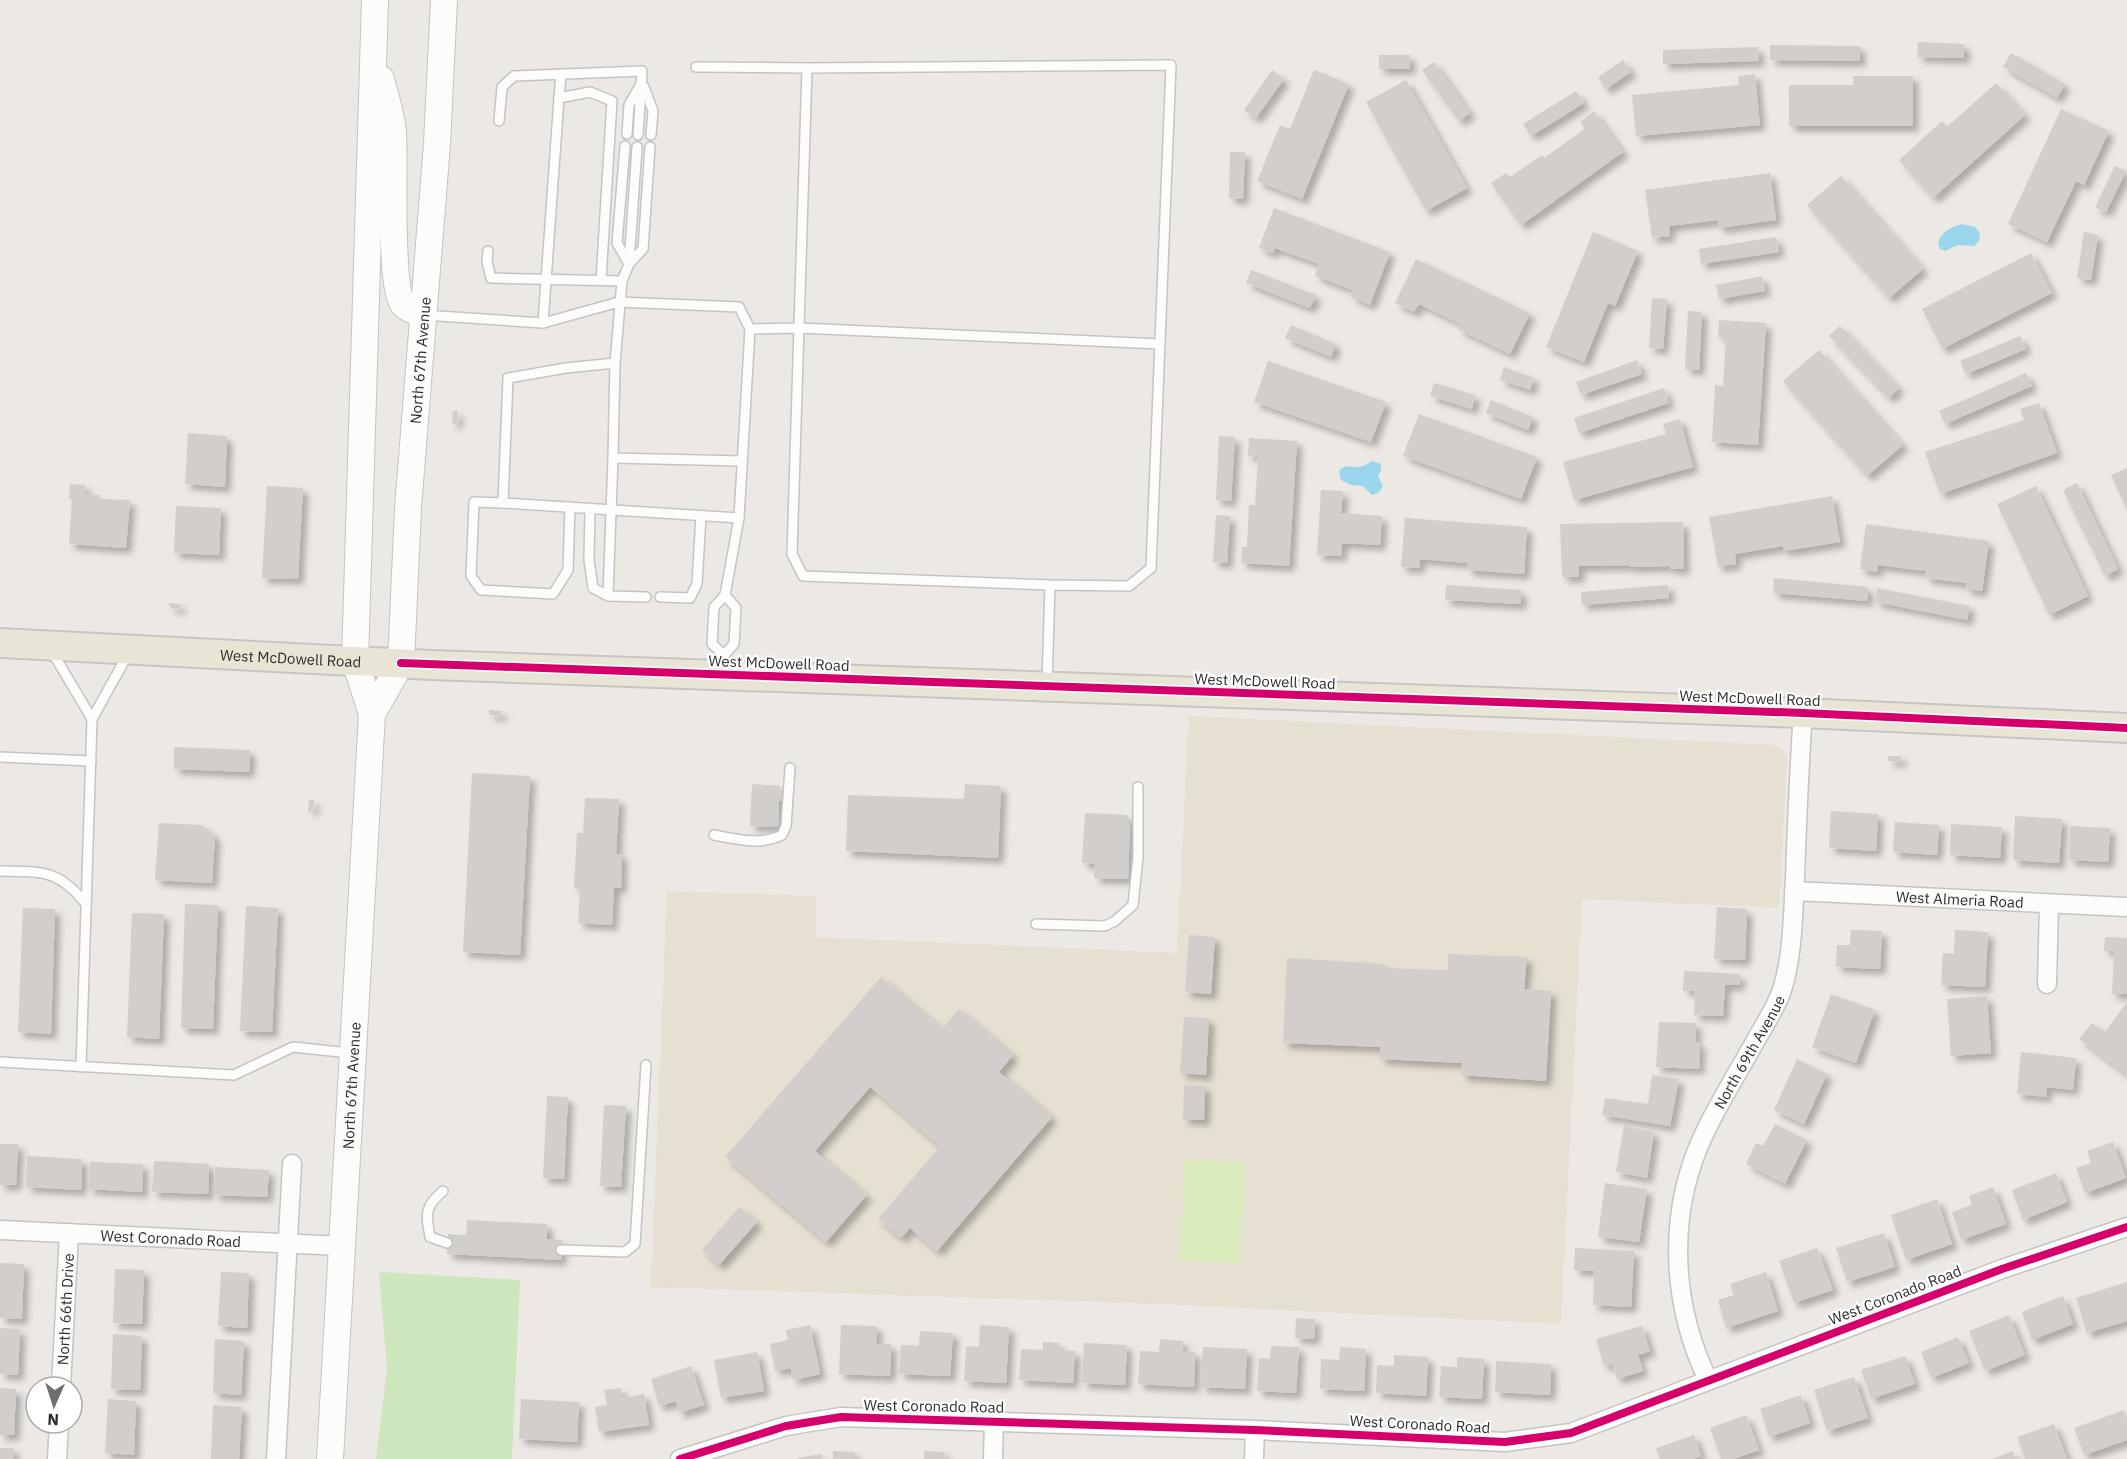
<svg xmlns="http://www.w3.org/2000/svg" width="2127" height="1459" font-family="'IBM Plex Sans',sans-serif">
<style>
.education{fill:#e6e0d3}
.green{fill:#cee6be}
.pitch{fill:#d9eabb}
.water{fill:#99d6ec}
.building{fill:#d1cecb;filter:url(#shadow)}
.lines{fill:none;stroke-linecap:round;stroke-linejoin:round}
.lane-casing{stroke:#c5c4c5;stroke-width:12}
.street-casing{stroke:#c5c4c5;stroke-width:21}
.secondary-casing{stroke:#c5c4c5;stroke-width:28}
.primary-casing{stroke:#c6c5c4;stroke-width:32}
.lane{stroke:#fcfcfb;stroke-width:9}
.street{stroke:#fcfcfb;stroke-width:18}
.secondary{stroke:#fcfcfb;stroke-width:26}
.primary{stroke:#e8e4d6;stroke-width:28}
.cycleway-casing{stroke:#fff;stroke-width:11}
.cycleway{stroke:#d6006c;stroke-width:8}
.labels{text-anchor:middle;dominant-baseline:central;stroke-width:4.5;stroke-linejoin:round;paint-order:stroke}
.street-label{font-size:15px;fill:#2e2e2e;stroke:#fff}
</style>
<defs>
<filter id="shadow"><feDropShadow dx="5.5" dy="5.5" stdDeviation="3" flood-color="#0004"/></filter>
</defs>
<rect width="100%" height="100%" fill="#ece8e4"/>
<polygon class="education" points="1189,716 1775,745 1782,750 1787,758 1779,908 1582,899 1561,1324 1160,1304 651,1287 667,891 816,896 816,937 1177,953"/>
<polygon class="green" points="379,1272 520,1280 512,1459 376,1459 387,1369"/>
<polygon class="pitch" points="1185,1159 1245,1162 1240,1264 1180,1260"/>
<g class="water">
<path d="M1962 224 1975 227 1980 234 1979 241 1974 246 1958 245 1945 251 1940 249 1938 243C1941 231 1952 227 1962 224Z"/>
<path d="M1372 461 1381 464V470L1378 476 1383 486 1379 492 1372 495 1363 486 1351 485 1341 480 1339 471C1346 463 1349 468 1357 467 1363 467 1367 464 1372 461Z"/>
</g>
<g class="building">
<polygon points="1918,42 1964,44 1964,58 1917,57"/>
<polygon points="1770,45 1860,46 1860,61 1770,60"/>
<polygon points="1758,47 1759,61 1663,64 1663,50"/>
<polygon points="2011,53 2065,84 2057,98 2003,67"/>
<rect x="1379" y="55" width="31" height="14"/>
<polygon points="1623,60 1631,72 1606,89 1598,77"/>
<polygon points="1434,62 1470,113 1459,121 1422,70"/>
<polygon points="1272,70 1284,79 1256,118 1244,110"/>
<polygon points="1314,70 1349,84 1302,199 1257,181 1280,125 1290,129"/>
<polygon points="1755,74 1760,125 1636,136 1632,95 1739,85 1738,76"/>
<polygon points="1853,76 1913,76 1913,126 1789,126 1789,85 1853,85"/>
<polygon points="1406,80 1467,188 1426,211 1366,102"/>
<polygon points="1996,83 2025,115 1933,198 1899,160 1942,121 1947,127"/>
<polygon points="1576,91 1584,103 1531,136 1523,124"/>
<polygon points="2061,109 2109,131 2084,185 2076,181 2047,242 2008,224"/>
<polygon points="1594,111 1623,152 1521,225 1491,183 1506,173 1510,177 1542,155 1544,158 1585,129 1580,122"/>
<polygon points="1230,152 1245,152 1243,199 1229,198"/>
<polygon points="2115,166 2126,171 2106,212 2095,207"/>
<polygon points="1770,173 1776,220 1719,228 1718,220 1669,226 1670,236 1652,238 1645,190"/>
<polygon points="1841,176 1923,269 1889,298 1807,205"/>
<polygon points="1274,208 1390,252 1370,305 1351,297 1353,290 1315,276 1319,264 1275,248 1273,253 1259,248"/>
<polygon points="1593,232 1638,251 1615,306 1608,303 1584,362 1546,347"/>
<polygon points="2084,232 2098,235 2091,280 2077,278"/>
<polygon points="1776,237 1779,252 1701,264 1699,249"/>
<polygon points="2031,253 2052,293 1942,349 1922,309"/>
<polygon points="1416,259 1530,313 1510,354 1458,329 1461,324 1419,304 1414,312 1395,303"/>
<polygon points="1251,270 1316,295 1310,308 1246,283"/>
<polygon points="1762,276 1765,291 1719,299 1716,285"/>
<polygon points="1652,298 1667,299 1663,349 1649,348"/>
<polygon points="1688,311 1702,312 1699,370 1685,369"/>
<polygon points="1719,320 1766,323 1758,445 1712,442 1715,385 1723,386 1726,338 1718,337"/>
<polygon points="1291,325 1336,344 1331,357 1285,338"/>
<polygon points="1840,326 1899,388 1889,398 1829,336"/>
<polygon points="2020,336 2026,349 1966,374 1960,361"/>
<polygon points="1819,350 1903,445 1867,476 1783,381"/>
<polygon points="1637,360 1642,374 1581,395 1576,382"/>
<polygon points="1268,361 1386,402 1371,442 1254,402"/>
<polygon points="1504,367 1534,378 1530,390 1500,380"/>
<polygon points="2026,373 2032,386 1945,424 1939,411"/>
<polygon points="1434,383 1475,395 1472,409 1430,396"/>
<polygon points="1664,388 1669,403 1579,433 1574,418"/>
<polygon points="1491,400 1533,417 1528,430 1486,413"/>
<polygon points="2039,403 2057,453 1940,494 1925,452 2024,420 2020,409"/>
<polygon points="453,411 458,411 457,424 452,423"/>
<polygon points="1419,414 1537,457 1521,499 1403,456"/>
<polygon points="1680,419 1693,467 1574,500 1563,462 1666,434 1663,424"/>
<polygon points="188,433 227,436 225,487 185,484"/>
<polygon points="1219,436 1235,437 1231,501 1216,500"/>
<polygon points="1249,438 1297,441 1289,566 1241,563 1242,547 1247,547 1249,505 1255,505 1258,457 1248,456"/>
<polygon points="2127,468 2127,509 2111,475"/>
<polygon points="2077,483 2118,569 2105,576 2063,490"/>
<polygon points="70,484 85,485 84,494 99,495 99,499 130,500 126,548 69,544 72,499 69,499"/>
<polygon points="267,486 303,488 298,579 262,578"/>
<polygon points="2036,486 2088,596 2049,615 1997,504"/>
<polygon points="1321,490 1343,491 1341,513 1382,516 1380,545 1342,543 1341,556 1317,555"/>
<polygon points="1832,496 1840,542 1784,551 1783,546 1735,554 1736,564 1718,567 1709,517"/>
<polygon points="176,506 221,508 219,555 174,553"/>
<polygon points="1216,515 1230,516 1227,563 1213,562"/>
<polygon points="1405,518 1527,527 1524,574 1467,570 1468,563 1420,559 1419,568 1401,567"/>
<polygon points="1683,522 1684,569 1670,569 1670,566 1629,567 1629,565 1579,566 1579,577 1562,577 1560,524"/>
<polygon points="1866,524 1989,541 1982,591 1966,589 1966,583 1925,578 1926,571 1878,565 1877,572 1860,569"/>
<polygon points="1774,578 1868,587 1867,601 1773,593"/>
<polygon points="1446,585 1521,590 1521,604 1445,600"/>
<polygon points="1668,585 1669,598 1582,605 1581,592"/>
<polygon points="1877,588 1970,606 1967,620 1875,602"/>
<polygon points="168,603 181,604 180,609 171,608"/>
<polygon points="489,710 502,711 501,716 489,715"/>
<polygon points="174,747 250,750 249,772 174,769"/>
<polygon points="1888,756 1901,756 1901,762 1888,761"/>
<polygon points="472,773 530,776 520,955 463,952"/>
<polygon points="752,784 780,786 779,792 782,793 782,801 779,801 778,827 750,826"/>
<polygon points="965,784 1001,786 998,858 846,851 848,795 964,799"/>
<polygon points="585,798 619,799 616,854 622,854 621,888 614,888 612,925 578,923 580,889 574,888 577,833 583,833"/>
<polygon points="309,800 314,800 313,809 308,812"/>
<polygon points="1831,811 1878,814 1876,851 1829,848"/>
<polygon points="1085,813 1128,815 1127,823 1130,823 1128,879 1094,878 1095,864 1082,863"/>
<polygon points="2015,816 2062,819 2059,863 2013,860"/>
<polygon points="1895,822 1939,825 1937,855 1893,852"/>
<polygon points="159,823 202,825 215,836 212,883 155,880"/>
<polygon points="1951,824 2002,827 2000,858 1950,855"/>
<polygon points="2070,826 2110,828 2108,862 2069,860"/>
<polygon points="185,904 218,905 213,1029 181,1028"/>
<polygon points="246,906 278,908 272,1032 240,1031"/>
<polygon points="1717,907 1747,909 1745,960 1714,959"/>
<polygon points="23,908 55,909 51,1034 18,1032"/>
<polygon points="132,913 164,914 159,1039 127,1037"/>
<polygon points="1851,930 1882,931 1880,969 1836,967 1837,945 1850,945"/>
<polygon points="1955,930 1988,932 1985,987 1941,985 1943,953 1954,954"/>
<polygon points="1189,935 1215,937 1211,994 1185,992"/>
<polygon points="2105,937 2127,938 2127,994 2112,994 2114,951 2104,951"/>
<polygon points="1448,954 1527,957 1524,989 1551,991 1546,1081 1461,1075 1462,1063 1380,1059 1380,1047 1283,1043 1287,958 1384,964 1383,968 1448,970"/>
<polygon points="1684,971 1740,974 1739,985 1725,985 1723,1016 1694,1015 1695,991 1683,991"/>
<polygon points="881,977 942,1029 959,1009 1013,1055 999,1072 1052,1117 937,1251 910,1228 901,1238 878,1219 940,1146 870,1087 815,1151 867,1195 826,1242 725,1157"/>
<polygon points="1831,994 1875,1010 1856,1063 1812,1047"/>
<polygon points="1987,996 1991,1053 1951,1056 1947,999"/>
<polygon points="2127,1002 2127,1075 2079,1039 2092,1023 2105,1032"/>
<polygon points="1184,1017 1209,1018 1206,1075 1180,1073"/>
<polygon points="1659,1022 1696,1023 1695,1042 1700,1043 1699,1069 1656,1067"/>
<polygon points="2021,1052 2076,1058 2073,1090 2047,1087 2046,1097 2017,1094"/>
<polygon points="1797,1059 1827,1074 1804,1124 1774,1110"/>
<polygon points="1652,1075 1679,1079 1670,1126 1602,1115 1605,1098 1648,1104"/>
<polygon points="1184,1085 1205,1086 1204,1120 1183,1119"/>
<polygon points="547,1096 568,1097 564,1179 543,1178"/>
<polygon points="604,1105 626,1106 621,1187 600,1186"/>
<polygon points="1775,1124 1807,1140 1785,1184 1746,1164 1756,1143 1763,1146"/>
<polygon points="1624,1126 1654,1132 1647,1178 1616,1172"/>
<polygon points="2113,1142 2126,1178 2085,1193 2076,1168 2091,1163 2087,1151"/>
<polygon points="0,1144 18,1144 16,1185 0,1185"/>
<polygon points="27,1156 82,1159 81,1190 26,1187"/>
<polygon points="154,1161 209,1164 208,1194 152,1192"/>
<polygon points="90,1162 143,1164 142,1192 88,1189"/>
<polygon points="215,1167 269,1170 267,1197 214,1195"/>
<polygon points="2056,1173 2067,1202 2023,1220 2012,1190"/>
<polygon points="1605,1183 1647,1189 1639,1242 1598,1237"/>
<polygon points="1993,1187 2006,1224 1961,1240 1952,1212 1972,1205 1969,1196"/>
<polygon points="1937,1199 1952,1244 1906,1260 1891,1215"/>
<polygon points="739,1207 757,1222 719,1265 702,1250"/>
<polygon points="467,1220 547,1224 547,1239 562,1240 561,1260 447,1254 448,1234 466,1235"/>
<polygon points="1884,1233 1895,1267 1847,1282 1836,1248"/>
<polygon points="1575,1248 1634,1251 1631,1307 1593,1305 1594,1271 1574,1270"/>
<polygon points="1817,1248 1833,1290 1794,1303 1779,1261"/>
<polygon points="0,1263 24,1264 22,1319 0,1318"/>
<polygon points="115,1269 144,1270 142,1324 113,1323"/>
<polygon points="221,1272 249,1273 247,1328 218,1326"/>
<polygon points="1766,1272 1778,1311 1726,1328 1718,1300 1734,1295 1730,1284"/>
<polygon points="2127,1282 2127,1321 2087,1333 2076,1298"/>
<polygon points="2063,1296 2073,1324 2032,1340 2022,1312"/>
<polygon points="2009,1315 2025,1355 1985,1371 1969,1331"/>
<polygon points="1296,1318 1315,1319 1314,1339 1295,1338"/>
<polygon points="810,1325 820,1374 793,1380 791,1368 775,1371 770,1344 788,1340 786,1330"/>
<polygon points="841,1325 877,1326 876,1344 891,1344 890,1376 839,1374"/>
<polygon points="980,1325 1009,1327 1006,1383 964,1381 966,1346 979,1347"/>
<polygon points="1642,1326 1650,1351 1638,1355 1643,1371 1617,1379 1612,1364 1604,1366 1596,1339"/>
<polygon points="0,1328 20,1329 18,1375 0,1374"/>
<polygon points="920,1331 953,1333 950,1376 899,1374 901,1345 919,1346"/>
<polygon points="113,1334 142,1336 140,1390 111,1389"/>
<polygon points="1958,1337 1969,1363 1931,1378 1921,1352"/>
<polygon points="215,1339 244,1341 241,1395 213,1393"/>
<polygon points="1160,1339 1183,1341 1183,1351 1195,1352 1194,1387 1138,1384 1140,1351 1159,1352"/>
<polygon points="1043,1342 1059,1343 1059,1350 1075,1351 1073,1383 1019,1380 1021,1349 1043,1350"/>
<polygon points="1084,1343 1127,1345 1125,1385 1082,1383"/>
<polygon points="1271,1346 1299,1347 1296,1393 1257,1391 1259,1358 1270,1359"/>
<polygon points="1203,1347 1247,1349 1245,1389 1201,1387"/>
<polygon points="1340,1347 1366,1349 1364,1391 1320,1389 1321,1359 1339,1360"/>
<polygon points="757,1352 764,1391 721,1398 714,1360"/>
<polygon points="1394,1355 1428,1357 1426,1396 1376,1393 1377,1365 1394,1366"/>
<polygon points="1905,1356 1915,1384 1871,1399 1861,1370"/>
<polygon points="1457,1357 1484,1359 1482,1399 1439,1397 1441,1366 1457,1367"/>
<polygon points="1496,1361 1551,1364 1550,1395 1495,1392"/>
<polygon points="691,1366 704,1405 679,1413 676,1401 659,1406 651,1379"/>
<polygon points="1854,1377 1868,1418 1827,1431 1814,1390"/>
<polygon points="0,1388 16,1389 14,1435 0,1435"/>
<polygon points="621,1388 622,1398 644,1394 649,1425 599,1432 595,1407 607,1405 604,1390"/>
<polygon points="1801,1395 1810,1423 1769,1437 1760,1409"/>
<polygon points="108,1399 136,1401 134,1455 105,1453"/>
<polygon points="521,1399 579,1402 577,1442 519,1439"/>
<polygon points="213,1405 242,1407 239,1459 211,1459"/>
<polygon points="2124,1410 2127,1420 2127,1440 2084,1455 2074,1428"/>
<polygon points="1746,1415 1759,1450 1733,1459 1721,1459 1710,1428"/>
<polygon points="2054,1424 2067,1459 2025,1459 2017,1437"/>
<polygon points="1694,1435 1701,1456 1693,1459 1660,1459 1656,1448"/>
<polygon points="0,1448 14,1448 13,1459 0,1459"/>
<polygon points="833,1451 855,1452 855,1459 833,1459"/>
<polygon points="924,1451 945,1452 944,1459 924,1459"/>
<polygon points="2013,1451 2015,1459 1992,1459"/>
<polygon points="822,1454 822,1459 797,1459 797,1458"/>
</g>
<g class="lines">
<defs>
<g id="lane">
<polyline points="696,67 807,68"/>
<polyline points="644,87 653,111 651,135"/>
<polyline points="559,98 561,74"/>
<polyline points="499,121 502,87 514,76 642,71 638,135"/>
<polyline points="627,134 629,105 641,84"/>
<polyline points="625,146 617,243 629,264 643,249 650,147"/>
<polyline points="488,251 487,262 491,278 622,281"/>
<polyline points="424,315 543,323 619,302 739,307 750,329"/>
<polyline points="543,323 559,98 590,92 612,101 601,280"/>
<polyline points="615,363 622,281 629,264 637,147"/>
<polyline points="503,503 474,502 471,576 481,590 553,594 568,570 570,507"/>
<polyline points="590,508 589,560 593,588 608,596 646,597"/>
<polyline points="739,518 503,503 508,378 566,368 615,363 613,458 742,461"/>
<polyline points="725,595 739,518 750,329 799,328 1160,344"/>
<polyline points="608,596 613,458"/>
<polyline points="660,597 690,598 697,584 701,516"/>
<polyline points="51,650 92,719 128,654"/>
<polyline points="724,655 734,644 736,608 725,595 714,607 712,644 724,655 725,673"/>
<polyline points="1047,684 1050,585 803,576 792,554 807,68 1171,65 1151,568 1129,586 1050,585"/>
<polyline points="0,757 91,761"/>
<path d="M714 835C736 839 760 846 782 835L786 826 790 768"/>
<path d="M0 871C43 872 58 869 86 904"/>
<polyline points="1036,924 1105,926 1115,921 1133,905 1138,857 1138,787"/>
<polyline points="0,1062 234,1075 293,1047 350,1053"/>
<polyline points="81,1067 92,719"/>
<path d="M443 1191C424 1207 426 1214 430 1237L447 1243"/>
<polyline points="561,1250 625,1252 635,1244 646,1065"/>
</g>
<g id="street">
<path id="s1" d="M1794 891 2127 907"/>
<polyline points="2047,984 2049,905"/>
<path id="s2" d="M0 1230 342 1246"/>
<path id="s3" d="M1708 1380C1670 1301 1667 1209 1706 1130 1721 1099 1740 1069 1757 1038 1766 1023 1776 1007 1782 990 1793 955 1793 913 1795 877 1797 822 1799 768 1803 713"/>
<path id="s4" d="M61 1387 69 1233"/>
<polyline points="57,1459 59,1423"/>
<polyline points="276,1459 292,1164"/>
<polyline points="680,1459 786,1426 841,1417 1255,1430 1505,1442 1571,1433 2002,1269 2127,1227"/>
<polyline points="993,1459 994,1420"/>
<polyline points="1254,1459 1255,1430"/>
</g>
<g id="secondary">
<path d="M381 79C385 96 392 115 393 133 395 163 389 286 403 304 408 310 417 312 423 314"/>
<path id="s5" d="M372 714 401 663 408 508 437 144 444 0"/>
<path id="s6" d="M330 1459 372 714 355 661 375 0"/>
</g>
<g id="primary">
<path id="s7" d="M0 643 432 665 1803 713 2127 728"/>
</g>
</defs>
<use href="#lane" class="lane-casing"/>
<use href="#street" class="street-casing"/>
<use href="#secondary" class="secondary-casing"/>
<use href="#primary" class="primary-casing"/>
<use href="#lane" class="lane"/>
<use href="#street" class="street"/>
<use href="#secondary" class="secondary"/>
<use href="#primary" class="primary"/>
<defs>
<g id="cycleway">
<polyline points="401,663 1803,713 2127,728"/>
<polyline points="680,1459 786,1426 841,1417 1255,1430 1505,1442 1571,1433 2002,1269 2127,1227"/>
</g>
</defs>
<use href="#cycleway" class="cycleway-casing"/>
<use href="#cycleway" class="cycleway"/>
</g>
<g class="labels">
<g class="street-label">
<text stroke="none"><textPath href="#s5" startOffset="362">North 67th Avenue</textPath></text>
<text stroke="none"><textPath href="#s7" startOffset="291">West McDowell Road</textPath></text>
<text transform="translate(779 663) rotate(2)">West McDowell Road</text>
<text transform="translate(1265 681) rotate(2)">West McDowell Road</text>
<text transform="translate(1750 698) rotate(2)">West McDowell Road</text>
<text stroke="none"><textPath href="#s1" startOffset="166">West Almeria Road</textPath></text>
<text stroke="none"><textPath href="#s3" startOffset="348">North 69th Avenue</textPath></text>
<text stroke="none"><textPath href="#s6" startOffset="374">North 67th Avenue</textPath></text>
<text stroke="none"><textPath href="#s2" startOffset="171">West Coronado Road</textPath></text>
<text transform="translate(1895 1295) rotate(-21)">West Coronado Road</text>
<text stroke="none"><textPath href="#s4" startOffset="78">North 66th Drive</textPath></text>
<text transform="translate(934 1406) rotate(1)">West Coronado Road</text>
<text transform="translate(1420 1424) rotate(3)">West Coronado Road</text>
</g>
</g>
<g transform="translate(54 1405) rotate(183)"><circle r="28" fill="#ffffff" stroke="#ababab" stroke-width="1.5"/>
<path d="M0-4.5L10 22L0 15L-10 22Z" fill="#706f6e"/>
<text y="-9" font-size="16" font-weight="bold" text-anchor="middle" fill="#2e2e2e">N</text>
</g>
</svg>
